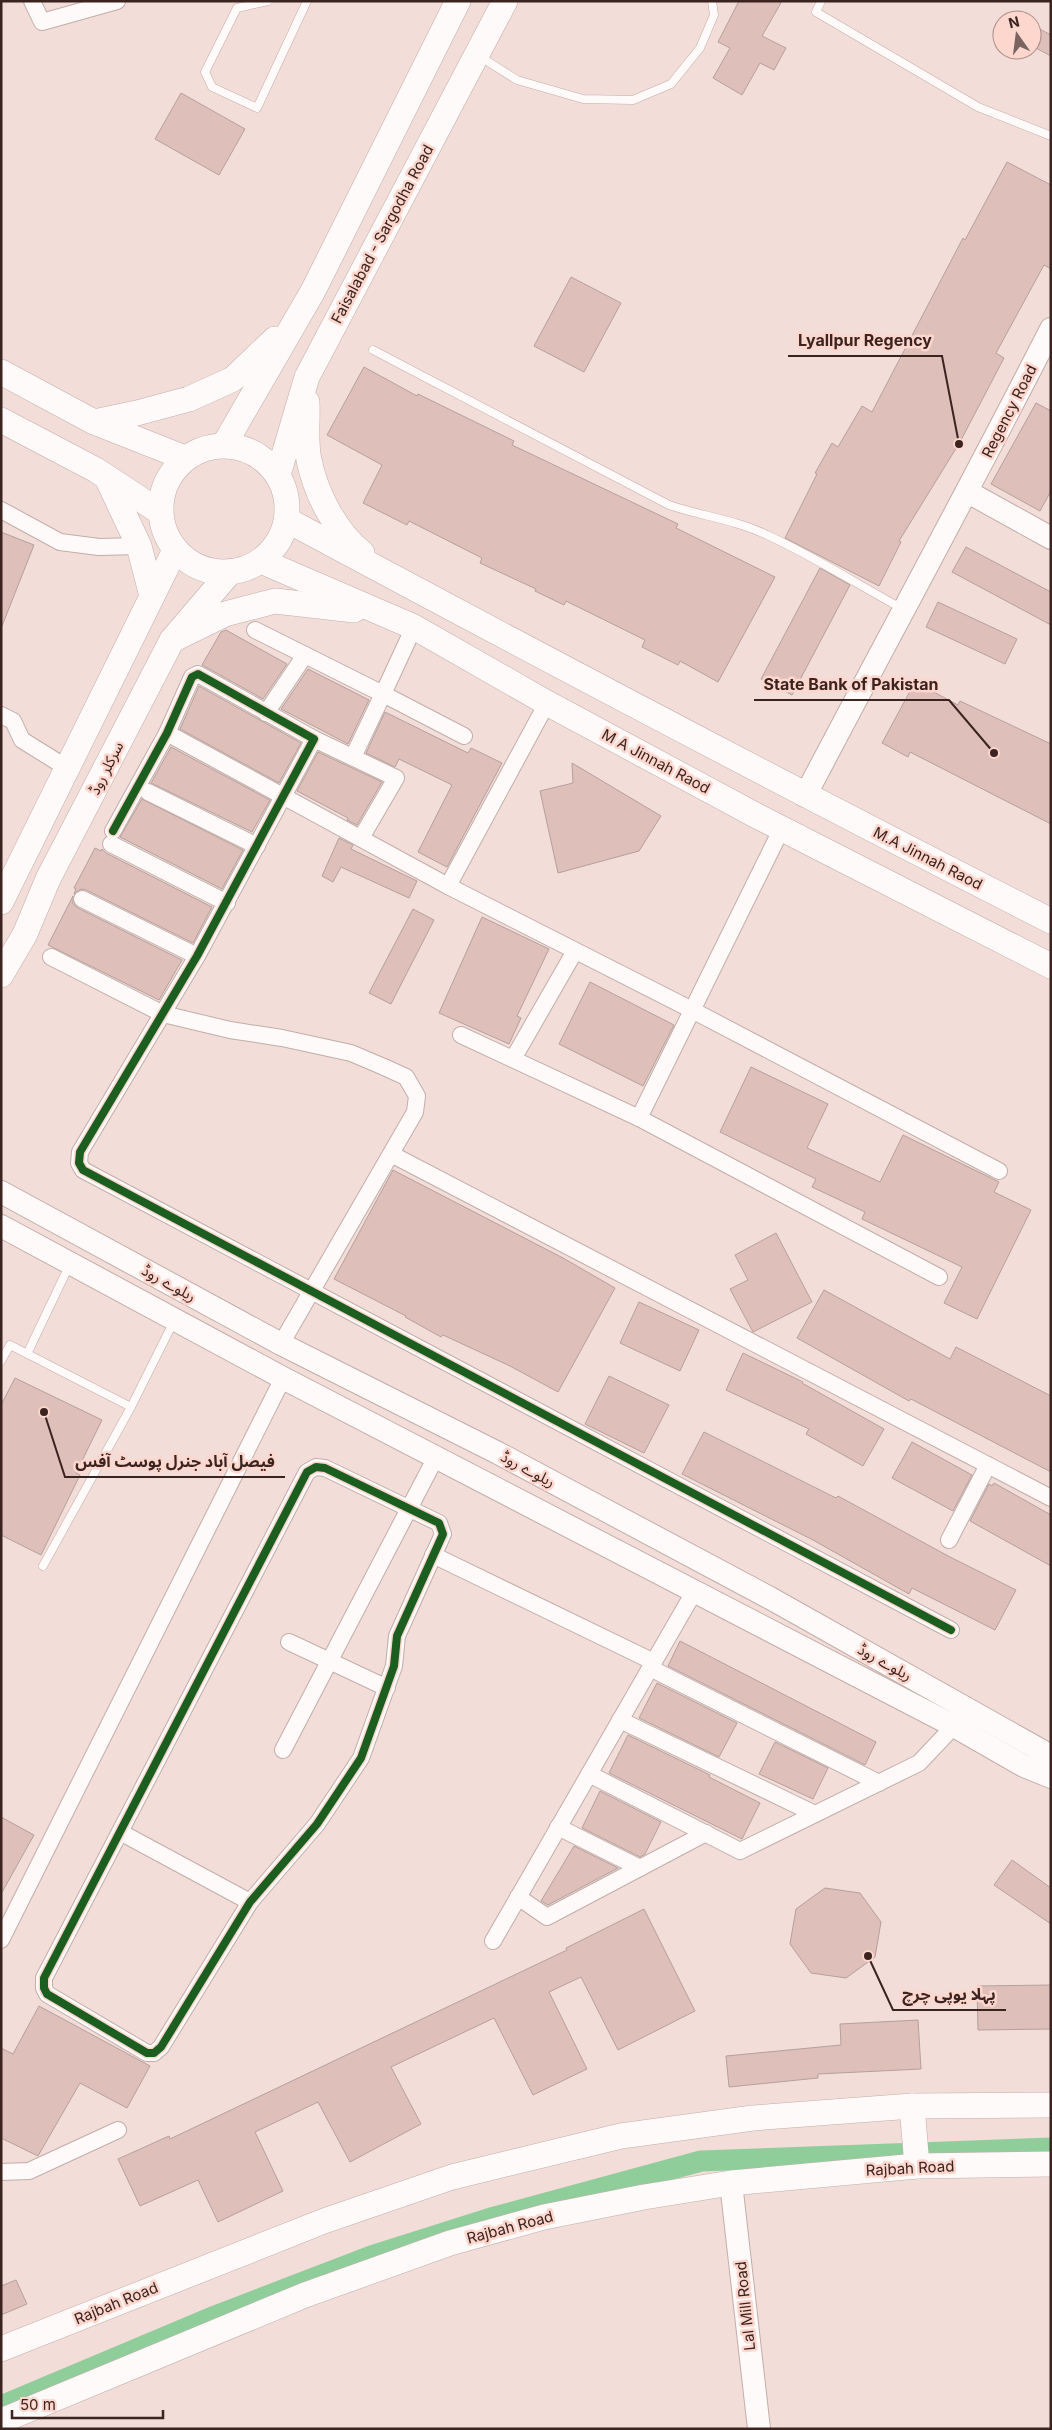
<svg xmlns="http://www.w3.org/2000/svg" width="1052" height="2430" font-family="Inter,'Noto Sans Arabic',sans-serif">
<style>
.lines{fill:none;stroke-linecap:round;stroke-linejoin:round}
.canal{stroke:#8fce9b;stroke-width:21}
.building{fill:#debfb9;stroke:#b5a09c}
.lane-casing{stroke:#c2ada9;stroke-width:9}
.street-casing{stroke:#c2ada9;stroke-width:18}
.secondary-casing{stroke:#c2ada9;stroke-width:24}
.primary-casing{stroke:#c2ada9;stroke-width:26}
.lane{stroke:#fdfaf9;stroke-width:8}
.street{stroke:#fdfaf9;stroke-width:16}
.secondary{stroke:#fdfaf9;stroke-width:22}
.primary{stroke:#fdfaf9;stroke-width:25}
.cycleway-casing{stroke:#fdd6ce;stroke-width:11}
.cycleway{stroke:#1b5e20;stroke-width:8}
.labels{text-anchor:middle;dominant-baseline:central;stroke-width:5;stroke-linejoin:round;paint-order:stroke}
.street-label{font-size:15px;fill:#3b231f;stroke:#fdd6ce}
.leader{fill:none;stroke:#3b231f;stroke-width:2}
.callout-dot{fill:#3b231f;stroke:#fdd6ce;stroke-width:2}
.callout-label{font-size:16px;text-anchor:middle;font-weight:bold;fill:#3b231f;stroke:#fdd6ce;stroke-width:5;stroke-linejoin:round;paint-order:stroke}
</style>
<rect width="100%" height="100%" fill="#f2ddd8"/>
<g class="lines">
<polyline class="canal" points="1,2406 215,2316 371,2256 491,2218 701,2161 1051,2148"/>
</g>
<g class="building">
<polygon points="739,1 782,1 762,36 786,48 774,70 760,63 742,95 713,78 730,48 718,42"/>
<polygon points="1032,25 1051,35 1051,56 1032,46"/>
<polygon points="181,93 245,129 219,175 155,139"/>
<polygon points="1007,162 1051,185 1051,269 1044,265 996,353 1004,358 960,442 899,541 901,542 879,586 785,538 817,474 815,473 832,443 838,447 862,406 872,412 963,238 965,240"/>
<polygon points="571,277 621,303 584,372 534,346"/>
<polygon points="364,367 417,396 418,394 514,441 512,445 678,524 676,528 775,577 718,682 680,661 678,665 642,647 645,640 566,601 564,605 535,591 536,589 480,563 482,558 409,521 407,525 363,503 382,465 327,435"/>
<polygon points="1036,403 1051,411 1051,491 1040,511 991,484"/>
<polygon points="1,532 34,545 2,626 1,626"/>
<polygon points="966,547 1051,592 1051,625 952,572"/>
<polygon points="820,568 850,585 792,695 761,679"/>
<polygon points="938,602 1017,639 1005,664 926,627"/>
<polygon points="226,630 287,664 263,699 202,665 221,632"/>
<polygon points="308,669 369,700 348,744 281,709"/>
<polygon points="915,682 958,705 960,701 1051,744 1051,824 910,752 908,757 882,743"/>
<polygon points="199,686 301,743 279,783 180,729"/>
<polygon points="385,712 468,753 471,748 502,763 447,867 418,852 452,785 399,759 395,767 366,753"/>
<polygon points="171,747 270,800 252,832 151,783"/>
<polygon points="318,752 382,782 357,825 347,820 348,818 297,791"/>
<polygon points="572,763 661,816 639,851 558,873 540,791 573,783"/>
<polygon points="142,799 243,850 222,889 120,837"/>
<polygon points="339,838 353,845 351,849 417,881 409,898 341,867 333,882 322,876"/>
<polygon points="95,848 101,851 102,849 106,853 212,907 193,943 86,890 81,889 74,894 76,889 74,888"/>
<polygon points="73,896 73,904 78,908 182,960 159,1000 48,945"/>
<polygon points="413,909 434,920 391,1004 369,993"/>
<polygon points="482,917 549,949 517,1016 521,1018 509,1044 439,1013"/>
<polygon points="590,982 674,1025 643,1086 559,1044"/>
<polygon points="751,1067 828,1104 807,1148 880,1182 903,1135 999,1182 994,1192 1031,1210 977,1319 944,1303 962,1267 862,1219 865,1212 812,1187 816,1179 720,1132"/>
<polygon points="393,1170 563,1258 615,1288 558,1392 510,1366 443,1335 441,1337 405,1317 406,1316 334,1279"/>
<polygon points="776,1233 812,1302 753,1332 730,1289 748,1280 735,1255"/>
<polygon points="824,1290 950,1359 956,1347 1051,1396 1051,1472 911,1399 909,1401 797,1338"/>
<polygon points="639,1302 699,1330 680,1371 620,1343"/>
<polygon points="743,1353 803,1382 802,1383 884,1429 863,1466 806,1434 809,1429 726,1390"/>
<polygon points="609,1376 669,1405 644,1453 585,1424"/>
<polygon points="15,1378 102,1420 76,1473 80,1475 41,1555 1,1535 1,1405"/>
<polygon points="704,1432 836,1498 838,1496 950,1557 1016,1590 995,1630 912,1588 909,1594 813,1540 682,1474"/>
<polygon points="912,1442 972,1475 953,1511 892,1478"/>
<polygon points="994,1483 1051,1515 1051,1566 970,1521 989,1484 992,1486"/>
<polygon points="680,1641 876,1742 865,1765 668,1666"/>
<polygon points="657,1683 737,1723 719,1757 639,1718"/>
<polygon points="628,1735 710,1775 709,1777 760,1803 742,1839 609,1773"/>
<polygon points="775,1742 828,1768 813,1799 759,1774"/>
<polygon points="600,1791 661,1822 645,1854 640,1857 582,1828"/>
<polygon points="1,1817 34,1835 1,1894"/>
<polygon points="574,1846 618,1868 548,1905 541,1901"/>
<polygon points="1012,1860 1051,1888 1051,1924 994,1885"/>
<polygon points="825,1888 860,1893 881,1922 875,1957 846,1978 811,1973 790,1944 796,1909"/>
<polygon points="644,1909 695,2011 618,2050 581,1977 549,1992 587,2069 533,2095 494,2018 391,2067 421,2124 350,2162 318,2102 255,2132 283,2191 218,2222 198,2180 140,2206 118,2159 169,2136 170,2139 567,1950 566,1948"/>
<polygon points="1051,1985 1051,2029 978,2030 977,1986"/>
<polygon points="39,2006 150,2066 127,2108 80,2083 38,2156 1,2138 1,2048 13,2054"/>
<polygon points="918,2020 921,2069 818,2074 818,2078 729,2087 726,2056 841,2045 840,2024"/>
<polygon points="16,2280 27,2304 1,2315 1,2286"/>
</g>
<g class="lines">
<defs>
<g id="lane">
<polyline points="268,1 237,8 205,72 212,87 257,108 307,1"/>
<polyline points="821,1 816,12 978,107 1051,136"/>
<polyline points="479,56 517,80 583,99 633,100 671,84 700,48 714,15 712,1"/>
<path d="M373 350 669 505C701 516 737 520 767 535 813 556 857 584 901 608"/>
<polyline points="27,1354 69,1266"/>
<polyline points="1,1361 10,1345 131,1407"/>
<polyline points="43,1566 131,1407 174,1321"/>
</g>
<g id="street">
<polyline points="32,1 42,22 117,1"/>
<polyline points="1,510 60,542 99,547 139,546"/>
<polyline points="255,630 383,694 414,627"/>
<polyline points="266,713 305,655"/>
<polyline points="1,715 13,721 22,740 67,768"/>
<polyline points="167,733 448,886 694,1011 999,1171"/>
<polyline points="314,739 396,778 361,838"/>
<polyline points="353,757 383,694 464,736"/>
<polyline points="148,792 257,846"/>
<polyline points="113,831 167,733 192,677 198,674 314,739 197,956 80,1152 79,1163 83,1170 951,1630"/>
<polyline points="111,844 227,903"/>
<polyline points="448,886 547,703"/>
<polyline points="82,899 197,956"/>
<polyline points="51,957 163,1014 230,1030 282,1038 351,1053 384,1067 406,1077 417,1096 415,1112 281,1344"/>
<polyline points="461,1035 639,1118 939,1277"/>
<polyline points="513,1059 575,951"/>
<polyline points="639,1118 782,828"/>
<polyline points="391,1154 1051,1498"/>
<polygon points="316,1467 325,1468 439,1523 443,1534 397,1636 394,1666 361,1758 317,1824 250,1902 161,2047 154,2053 147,2053 47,1994 44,1988 44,1978 307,1472"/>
<polyline points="949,1540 988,1465"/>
<polyline points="433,1555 654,1662"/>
<polyline points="289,1642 387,1688"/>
<polyline points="650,1668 879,1783"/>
<polyline points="620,1720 815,1814"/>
<polyline points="283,1750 436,1457"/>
<polyline points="589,1774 740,1851 919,1763 954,1726"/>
<polyline points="558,1827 640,1868"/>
<polyline points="120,1832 250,1902"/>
<polyline points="518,1897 547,1917 706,1833"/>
<polyline points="1,1940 283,1378"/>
<polyline points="493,1941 694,1592"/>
<polyline points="1,2172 29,2171 118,2130"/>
</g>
<g id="secondary">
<polyline points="968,492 1051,538"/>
<path d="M805 796C887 640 971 486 1051 329"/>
<polyline points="1,1192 281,1344 498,1453 770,1598 1051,1756"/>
<polyline points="1,1226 283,1378 954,1726 1024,1766 1051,1777"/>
<polyline points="731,2183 759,2429"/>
</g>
<g id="primary">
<polyline points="1,372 94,422 185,458"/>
<path d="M307 402C308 420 305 442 309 460 316 494 335 531 362 553"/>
<polyline points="1,420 96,470 160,512"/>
<polyline points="94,422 137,413 189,399 233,379 275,339"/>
<polyline points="224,445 313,291 458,1"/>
<circle cx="224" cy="509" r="63"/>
<polyline points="278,475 307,377 505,1"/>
<polyline points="107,478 139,546 152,596"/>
<path d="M287 520C540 656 794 790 1051 921"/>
<polyline points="261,561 414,627 547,703 757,816 1051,966"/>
<polyline points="172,640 225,614 275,601 354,610"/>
<polyline points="1,902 175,550"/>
<polyline points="1,975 25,934 48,879 172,640 230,572"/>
<polyline points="912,2106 917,2166"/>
<polyline points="1,2349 324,2221 452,2177 621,2136 753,2118 912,2106 1051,2105"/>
<polyline points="1,2421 305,2295 450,2243 544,2217 644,2197 731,2183 917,2166 1051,2164"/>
</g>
</defs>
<use href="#lane" class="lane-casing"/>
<use href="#street" class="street-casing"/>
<use href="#secondary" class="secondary-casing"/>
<use href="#primary" class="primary-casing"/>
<use href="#lane" class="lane"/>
<use href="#street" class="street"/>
<use href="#secondary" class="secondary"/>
<use href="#primary" class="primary"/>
<defs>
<g id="cycleway">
<polyline points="113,831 167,733 192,677 198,674 314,739 197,956 80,1152 79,1163 83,1170 951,1630"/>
<polygon points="316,1467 325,1468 439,1523 443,1534 397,1636 394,1666 361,1758 317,1824 250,1902 161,2047 154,2053 147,2053 47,1994 44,1988 44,1978 307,1472"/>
</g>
</defs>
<use href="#cycleway" class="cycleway-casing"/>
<use href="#cycleway" class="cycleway"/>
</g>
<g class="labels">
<g class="street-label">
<text transform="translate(382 234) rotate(-62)">Faisalabad - Sargodha Road</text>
<text transform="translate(1009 411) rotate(-63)">Regency Road</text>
<text transform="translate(656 761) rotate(28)">M A Jinnah Raod</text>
<text transform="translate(106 768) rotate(-63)">سرکلر روڈ</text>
<text transform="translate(928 858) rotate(27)">M.A Jinnah Raod</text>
<text transform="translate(169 1283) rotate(29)">ریلوے روڈ</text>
<text transform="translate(528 1469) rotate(28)">ریلوے روڈ</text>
<text transform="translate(885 1662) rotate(29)">ریلوے روڈ</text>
<text transform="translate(910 2168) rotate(-3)">Rajbah Road</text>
<text transform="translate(510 2227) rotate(-15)">Rajbah Road</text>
<text transform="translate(116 2303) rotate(-22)">Rajbah Road</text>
<text transform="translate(745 2306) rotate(-96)">Lal Mill Road</text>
</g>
</g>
<path class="leader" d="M959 444L942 356H788M994 753L949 700H754M44 1412L65 1477H285M868 1956L893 2010H1006"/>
<g class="callout-dot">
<circle cx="959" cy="444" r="5"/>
<circle cx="994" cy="753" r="5"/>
<circle cx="44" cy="1412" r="5"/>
<circle cx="868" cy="1956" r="5"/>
</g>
<g class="callout-label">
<text x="865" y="346">Lyallpur Regency</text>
<text x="851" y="690">State Bank of Pakistan</text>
<text x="175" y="1467">فیصل آباد جنرل پوسٹ آفس</text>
<text x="949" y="2000">پہلا یوپی چرچ</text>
</g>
<rect width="1052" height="2430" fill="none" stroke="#3b231f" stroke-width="5"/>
<g transform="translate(1017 35) rotate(346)"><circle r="24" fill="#fdd6ce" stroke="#af8e88"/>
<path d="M0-4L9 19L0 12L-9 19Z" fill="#7b6460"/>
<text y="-8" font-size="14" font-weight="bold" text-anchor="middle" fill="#3b231f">N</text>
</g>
<path d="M12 2410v8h151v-8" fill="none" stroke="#3b231f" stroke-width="2.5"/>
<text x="20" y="2410" font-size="15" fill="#3b231f" stroke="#fdd6ce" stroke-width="4" paint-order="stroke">50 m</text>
</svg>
